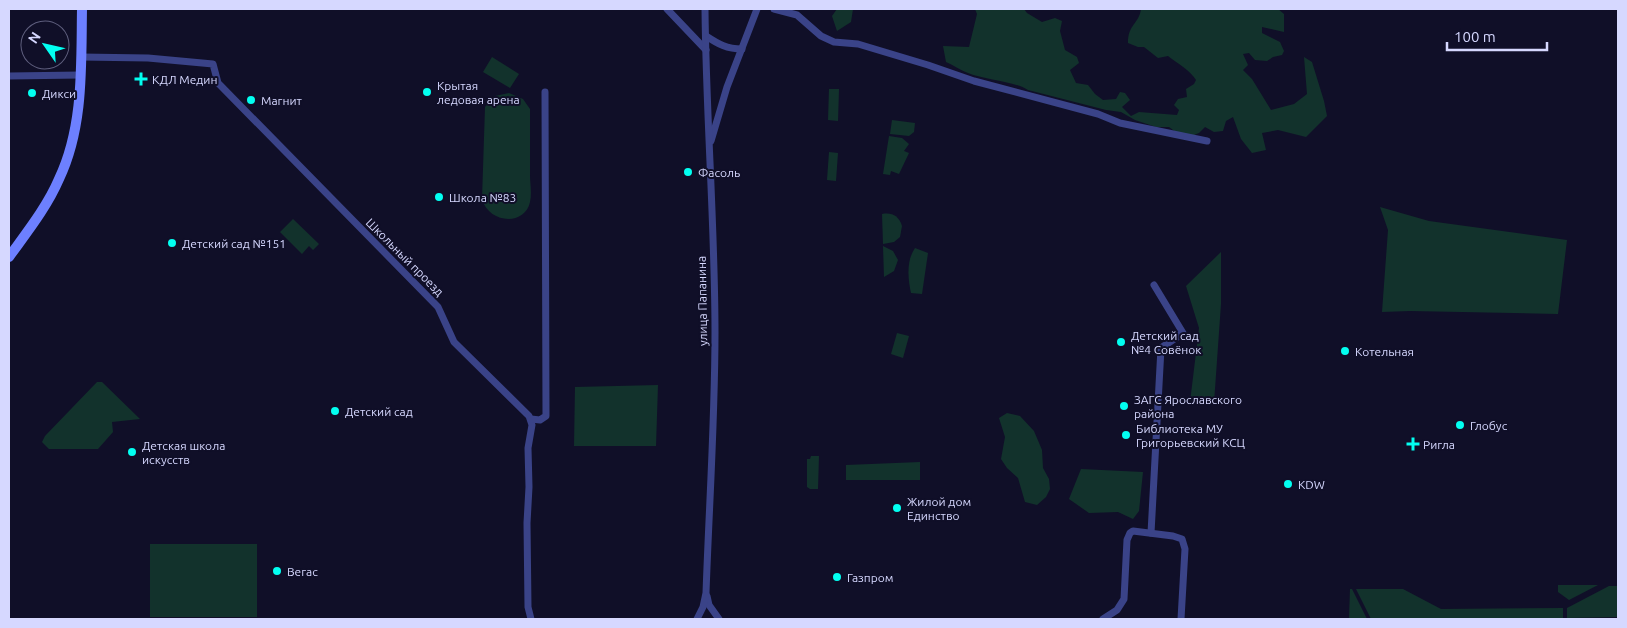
<svg xmlns="http://www.w3.org/2000/svg" width="1627" height="628" font-family="Ubuntu,sans-serif">
<style>
.green{fill:#12322c}
.lines{fill:none;stroke-linecap:round;stroke-linejoin:round}
.street{stroke:#3a4388;stroke-width:7}
.secondary{stroke:#6d80ff;stroke-width:10}
.poi-dot{fill:#02fff1;stroke:#100f28;stroke-width:2}
.labels{text-anchor:middle;dominant-baseline:central;stroke-width:4;stroke-linejoin:round;paint-order:stroke}
.poi-label{font-size:12px;fill:#d6d8ff;stroke:#100f28;text-anchor:start}
.street-label{font-size:12px;fill:#d6d8ff;stroke:#100f28}
</style>
<rect width="100%" height="100%" fill="#100f28"/>
<g class="green">
<polygon points="837,9 853,9 851,22 837,31 832,16"/>
<path d="M975 9H1024L1027 13 1042 22 1055 18 1062 21 1060 31 1065 50 1077 57 1079 63 1070 70 1076 83 1088 85 1095 94 1103 100 1116 99 1120 92 1125 93 1130 100 1122 107 1131 116 1139 112 1177 115 1179 110 1174 105 1178 99 1187 97 1186 89 1194 84 1196 80C1191 71 1177 63 1168 56L1158 58 1144 47H1138L1128 43C1128 24 1139 24 1141 9H1278L1284 14V32L1262 27V33L1280 42 1284 51 1282 55 1273 57 1267 61 1255 60 1249 53 1243 54 1248 65 1243 70 1252 79 1271 110 1294 104 1307 94 1304 57 1312 62 1324 101 1327 116 1306 137 1278 130 1262 133 1266 150 1252 153 1241 139 1233 117 1226 121 1223 131 1214 132 1205 127 1199 133 1189 137 1177 133 1169 127H1156L1135 120 1121 112 1106 110 1028 90C1014 81 985 80 968 73 960 70 953 65 946 62L943 46 969 47 977 14Z"/>
<polygon points="492,57 519,74 510,88 483,72"/>
<polygon points="829,89 839,89 838,121 828,120"/>
<path d="M509 93 523 99 530 109C530 131 530 153 530 175 530 183 532 193 530 202 525 226 489 224 482 199L485 107 495 96Z"/>
<polygon points="892,120 915,123 914,132 909,136 890,134"/>
<polygon points="889,136 902,138 909,144 904,151 909,153 899,174 891,171 890,175 883,174"/>
<polygon points="829,152 838,153 836,181 827,180"/>
<polygon points="1380,207 1429,221 1567,240 1558,314 1410,311 1382,312 1388,230"/>
<path d="M882 214C892 212 899 216 902 226L900 237 894 242 883 244Z"/>
<polygon points="293,219 319,244 313,250 309,246 302,254 280,232"/>
<polygon points="883,246 893,251 898,260 894,271 884,277"/>
<path d="M915 248 928 253 922 294 911 293C908 279 906 261 915 248Z"/>
<polygon points="1221,252 1221,304 1214,403 1190,402 1199,328 1186,286"/>
<polygon points="897,333 909,336 903,358 891,354"/>
<polygon points="97,382 102,382 140,419 112,422 113,432 98,449 49,449 42,442 45,436"/>
<polygon points="658,385 656,446 574,446 575,387"/>
<polygon points="1007,413 1020,416 1034,431 1042,450 1043,468 1049,479 1050,489 1046,497 1037,505 1025,502 1018,478 1007,468 1001,459 1005,437 999,418"/>
<polygon points="811,456 819,456 818,489 810,489 807,487 807,459 810,459"/>
<polygon points="920,462 920,480 846,480 846,465"/>
<polygon points="1081,469 1143,472 1139,511 1133,519 1118,512 1089,513 1069,499"/>
<rect x="150" y="544" width="107" height="73"/>
<polygon points="1558,585 1598,585 1569,600 1558,592"/>
<polygon points="1609,586 1618,586 1618,617 1567,618 1567,608"/>
<polygon points="1350,589 1352,589 1367,619 1349,619"/>
<polygon points="1356,589 1403,589 1441,609 1563,608 1563,618 1371,619"/>
</g>
<g class="lines">
<g class="street">
<polyline points="667,9 706,50"/>
<polyline points="774,9 797,15 821,36 834,42 858,44 928,65 974,81 1098,114 1120,123 1207,141"/>
<path d="M706 36C718 44 727 49 742 49"/>
<polyline points="81,57 148,58 213,64 218,83 221,86 438,307 454,342 529,416 532,425 528,448 529,487 527,523 528,607 531,619"/>
<polyline points="9,76 80,75"/>
<polyline points="711,141 727,87 757,9"/>
<polyline points="531,419 540,420 546,416 545,92"/>
<polyline points="1151,533 1161,348 1183,333 1154,285"/>
<polyline points="707,596 709,605 719,619"/>
<path d="M697 619 703 607 706 593C709 507 715 420 715 333 715 225 706 117 705 9"/>
<polyline points="1103,619 1117,610 1124,599 1127,540 1130,533 1133,531 1173,536 1182,539 1185,549 1181,619"/>
</g>
<path class="secondary" d="M9 257C27 232 47 207 59 179 84 127 81 65 82 9"/>
</g>
<g class="poi-dot">
<path d="M138.5 71.5h5v5h5v5h-5v5h-5v-5h-5v-5h5z"/>
<circle cx="427" cy="92" r="5"/>
<circle cx="32" cy="93" r="5"/>
<circle cx="251" cy="100" r="5"/>
<circle cx="688" cy="172" r="5"/>
<circle cx="439" cy="197" r="5"/>
<circle cx="172" cy="243" r="5"/>
<circle cx="1121" cy="342" r="5"/>
<circle cx="1345" cy="351" r="5"/>
<circle cx="1124" cy="406" r="5"/>
<circle cx="335" cy="411" r="5"/>
<circle cx="1460" cy="425" r="5"/>
<circle cx="1126" cy="435" r="5"/>
<path d="M1410.5 436.5h5v5h5v5h-5v5h-5v-5h-5v-5h5z"/>
<circle cx="132" cy="452" r="5"/>
<circle cx="1288" cy="484" r="5"/>
<circle cx="897" cy="508" r="5"/>
<circle cx="277" cy="571" r="5"/>
<circle cx="837" cy="577" r="5"/>
</g>
<g class="labels">
<g class="poi-label">
<text x="152" y="79">КДЛ Медин</text>
<text x="437" y="85">Крытая<tspan x="437" dy="14">ледовая арена</tspan></text>
<text x="42" y="93">Дикси</text>
<text x="261" y="100">Магнит</text>
<text x="698" y="172">Фасоль</text>
<text x="449" y="197">Школа №83</text>
<text x="182" y="243">Детский сад №151</text>
<text x="1131" y="335">Детский сад<tspan x="1131" dy="14">№4 Совёнок</tspan></text>
<text x="1355" y="351">Котельная</text>
<text x="1134" y="399">ЗАГС Ярославского<tspan x="1134" dy="14">района</tspan></text>
<text x="345" y="411">Детский сад</text>
<text x="1470" y="425">Глобус</text>
<text x="1136" y="428">Библиотека МУ<tspan x="1136" dy="14">Григорьевский КСЦ</tspan></text>
<text x="1423" y="444">Ригла</text>
<text x="142" y="445">Детская школа<tspan x="142" dy="14">искусств</tspan></text>
<text x="1298" y="484">KDW</text>
<text x="907" y="501">Жилой дом<tspan x="907" dy="14">Единство</tspan></text>
<text x="287" y="571">Вегас</text>
<text x="847" y="577">Газпром</text>
</g>
<g class="street-label">
<text transform="translate(405 257) rotate(45)">Школьный проезд</text>
<text transform="translate(702 301) rotate(-91)">улица Папанина</text>
</g>
</g>
<rect width="1627" height="628" fill="none" stroke="#d6d8ff" stroke-width="20"/>
<g transform="translate(45 45) rotate(304)"><circle r="24" fill="#100f28" stroke="#5f5f7e"/>
<path d="M0-4L9 19L0 12L-9 19Z" fill="#02fff1"/>
<text y="-8" font-size="14" font-weight="bold" text-anchor="middle" fill="#d6d8ff">N</text>
</g>
<path d="M1447 42v8h100v-8" fill="none" stroke="#d6d8ff" stroke-width="2.5"/>
<text x="1454" y="42" font-size="15" fill="#d6d8ff" stroke="#100f28" stroke-width="4" paint-order="stroke">100 m</text>
</svg>
